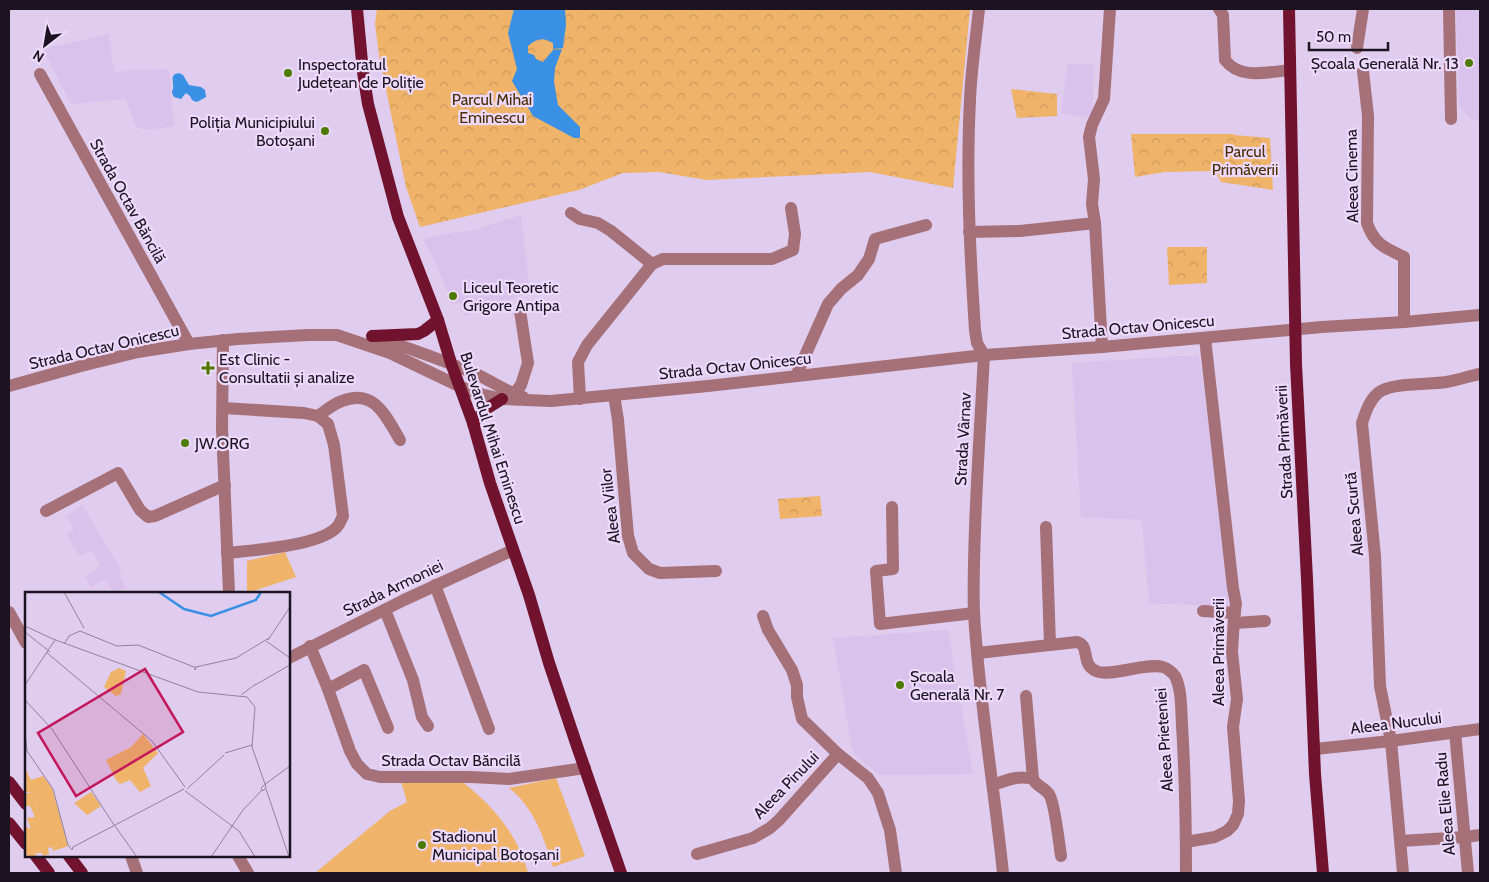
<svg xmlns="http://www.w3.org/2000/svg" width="1489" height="882" font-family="Cabin,sans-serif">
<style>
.built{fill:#d9c2eb}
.green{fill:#efb369}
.forest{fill:url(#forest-crowns)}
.water{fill:#3a90e4}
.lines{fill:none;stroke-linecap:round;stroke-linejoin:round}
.minor{stroke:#a57077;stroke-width:12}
.major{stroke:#71132e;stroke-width:12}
.poi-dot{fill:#4d7b00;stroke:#ecd9fb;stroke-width:2}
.labels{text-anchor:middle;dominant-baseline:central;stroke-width:4.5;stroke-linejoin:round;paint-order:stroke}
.poi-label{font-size:16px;fill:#1b1420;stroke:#ecd9fb;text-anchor:start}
.park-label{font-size:16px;fill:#4b2d00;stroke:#ecd9fb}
.street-label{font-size:16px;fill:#1b1420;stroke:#ecd9fb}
.inset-river{fill:none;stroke:#3a90e4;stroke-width:2.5}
.inset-road{fill:none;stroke:#91829c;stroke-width:1}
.view{fill:#c2185b;fill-opacity:0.15;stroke:#c2185b;stroke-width:2.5}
.inset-edge{fill:none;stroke:#1b1420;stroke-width:2.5}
</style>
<defs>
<pattern id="forest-crowns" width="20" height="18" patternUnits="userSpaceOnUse" patternTransform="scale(1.25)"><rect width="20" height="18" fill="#efb369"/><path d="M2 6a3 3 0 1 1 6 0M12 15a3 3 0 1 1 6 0" fill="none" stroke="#cc995b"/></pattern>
</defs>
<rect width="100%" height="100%" fill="#dfccee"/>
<g class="built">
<polygon points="1456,9 1480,9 1480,121 1471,119 1459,107"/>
<polygon points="109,34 114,73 130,70 169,69 174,126 148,130 136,127 126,99 71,104 43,49"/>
<polygon points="1068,63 1094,65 1092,118 1061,113"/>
<polygon points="521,215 530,292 465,316 460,303 452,304 444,282 424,240 443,234 475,230"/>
<polygon points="1199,355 1210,430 1229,607 1149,603 1142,520 1081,517 1072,363"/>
<polygon points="82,505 122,571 118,574 126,587 116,593 114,593 105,579 91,587 85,576 101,566 91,550 80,556 66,534 74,529 66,516"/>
<polygon points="948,630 973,774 880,775 857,757 852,748 833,638"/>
</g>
<g class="green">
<polygon points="285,552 296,577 247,593 247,561"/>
<path d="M399 774 461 781C492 804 518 835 528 873H315L390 811 407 802Z"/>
<path d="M556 778 585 856 553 867C544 838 534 807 509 788Z"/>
</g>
<g class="forest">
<polygon points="377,9 970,9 953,188 870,172 707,180 659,172 623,173 579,190 420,227 406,187 379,55 375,24"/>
<polygon points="1011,89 1057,94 1057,116 1017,118"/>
<polygon points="1131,134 1234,134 1234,135 1270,138 1273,190 1221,182 1215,171 1165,172 1135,177"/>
<polygon points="1207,247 1207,283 1169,285 1167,247"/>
<polygon points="820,496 822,516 780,519 778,499"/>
</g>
<g class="water">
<path d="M514 9H565L566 25 563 48 553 49V43C543 37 537 38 528 46V53L534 55 536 59 543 62 553 50 562 49 555 68 554 82 558 105 580 127V138H574L533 116 512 81 517 69 508 33Z"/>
<path d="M179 73 183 75 189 85 201 87 205 90 206 97 199 101 196 102 192 100 190 96 186 93 181 99 174 97 172 93C172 90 174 87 173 84 173 79 171 78 175 74Z"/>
</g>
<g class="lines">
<g class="minor">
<path d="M979 9C976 39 971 70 970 100 966 177 970 253 975 330L977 343 984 355C981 413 977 471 975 529 974 557 973 585 974 613 979 700 994 786 1003 873"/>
<path d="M1219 9 1223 15 1225 60C1240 80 1268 72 1290 70"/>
<polyline points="1449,9 1451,119"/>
<polyline points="1357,48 1363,9"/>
<path d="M1363 71 1368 116 1367 223C1374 244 1385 248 1404 257V322"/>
<polyline points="40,74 189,344"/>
<polyline points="571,213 580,219 598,223 611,231 652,264"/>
<polyline points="969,232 1020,231 1095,223"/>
<path d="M373 336C408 348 444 360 478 375 493 382 507 392 523 397"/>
<polyline points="223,340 222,428 229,593"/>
<polyline points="1102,347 1095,223 1092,204 1094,179 1089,137 1092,125 1104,99 1110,9"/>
<polyline points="796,376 828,304 841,289 858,275 869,259 875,239 926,225"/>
<polyline points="9,386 81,366 138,352 189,344 238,339 308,335 337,335 390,353 459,386 476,393 502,399 551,401 708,386 984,355 1102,347 1322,327 1404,322 1480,315"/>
<polyline points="514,394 521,385 528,363 520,311"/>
<polyline points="614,395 618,420 628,536 633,553 649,569 660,573 716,571"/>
<polyline points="580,399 578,362 587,345 652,264 663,259 772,259 793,250 795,234 791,208"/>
<path d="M224 408 304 413 318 416 328 424 334 445 343 516C341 520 340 524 337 527 320 546 253 550 227 553"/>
<path d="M318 416C325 411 333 404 342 401 375 388 386 417 400 440"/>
<polyline points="892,507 893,569 876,571 880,624 974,613"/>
<polyline points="46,511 118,473 140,510 148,517 155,516 225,485"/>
<polyline points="1046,527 1050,645"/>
<polyline points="435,585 489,729"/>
<polyline points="385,610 413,680 422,717 428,726"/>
<polyline points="1203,611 1235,613"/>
<polyline points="9,612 26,643"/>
<polyline points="763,616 768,630 792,670 797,685 797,697 802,719 838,754 868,778 878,793 890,830 896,873"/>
<polyline points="1235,623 1265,621"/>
<polyline points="310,646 328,689 350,751 357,764 367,774 380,777 471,777 509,779 585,768"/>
<path d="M978 653 1077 642C1091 646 1080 664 1096 671 1110 678 1145 662 1163 667 1167 668 1173 673 1175 676 1182 690 1181 710 1182 725 1185 774 1186 824 1186 873"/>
<polyline points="289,658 404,600 513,550"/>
<polyline points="328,689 364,670 388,728"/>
<polyline points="1026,696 1033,779"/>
<polyline points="1455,732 1468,873"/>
<polyline points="1315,749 1391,741 1480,729"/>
<path d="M993 785C1007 780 1018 775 1033 779 1037 787 1044 787 1049 794 1055 803 1059 844 1061 856"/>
<polyline points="1401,841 1465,837 1480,835"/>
<polyline points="1186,842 1215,837 1227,831 1233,825 1238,814 1239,801 1233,727 1237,699 1232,652 1234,618 1236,604 1233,588 1205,338"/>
<polyline points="697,854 753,838 770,828 779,820 838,754"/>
<polyline points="131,856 137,873"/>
<polyline points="238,856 248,873"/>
<path d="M1403 873 1391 741 1380 686 1375 556 1362 423C1366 411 1369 401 1378 393 1391 382 1429 385 1446 382 1458 380 1469 376 1480 374"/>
</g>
<g class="major">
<polyline points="357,9 363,72 368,104 398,217 438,320 451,363 473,423 490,483 529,595 549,663 578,749 621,873"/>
<polyline points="1289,9 1296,364 1307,579 1315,774 1323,873"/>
<polyline points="372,336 418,334 424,331 438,320"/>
<polyline points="473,423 486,409 502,399"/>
<polyline points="9,782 26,804"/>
<polyline points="9,823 26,844"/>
<polyline points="36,856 49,873"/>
<polyline points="69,856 82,873"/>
</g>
</g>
<g class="poi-dot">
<circle cx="1469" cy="63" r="5"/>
<circle cx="288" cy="73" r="5"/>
<circle cx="325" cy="131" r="5"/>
<circle cx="453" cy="296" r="5"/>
<path d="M205.5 360.5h5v5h5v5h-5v5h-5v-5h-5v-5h5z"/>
<circle cx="185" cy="443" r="5"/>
<circle cx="900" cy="685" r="5"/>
<circle cx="422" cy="845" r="5"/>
</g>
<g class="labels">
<g class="poi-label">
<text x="1459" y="63" text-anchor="end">Școala Generală Nr. 13</text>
<text x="298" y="64">Inspectoratul<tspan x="298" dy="18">Județean de Poliție</tspan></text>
<text x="315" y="122" text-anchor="end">Poliția Municipiului<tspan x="315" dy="18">Botoșani</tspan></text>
<text x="463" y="287">Liceul Teoretic<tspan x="463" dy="18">Grigore Antipa</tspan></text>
<text x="219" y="359">Est Clinic -<tspan x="219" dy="18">Consultatii și analize</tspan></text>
<text x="195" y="443">JW.ORG</text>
<text x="910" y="676">Școala<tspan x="910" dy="18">Generală Nr. 7</tspan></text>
<text x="432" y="836">Stadionul<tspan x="432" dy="18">Municipal Botoșani</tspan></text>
</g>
<g class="park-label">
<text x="492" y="99">Parcul Mihai<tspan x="492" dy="18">Eminescu</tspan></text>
<text x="1245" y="151">Parcul<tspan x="1245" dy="18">Primăverii</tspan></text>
</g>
<g class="street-label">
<text transform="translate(1352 176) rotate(-91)">Aleea Cinema</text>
<text transform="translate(128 201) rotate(61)">Strada Octav Băncilă</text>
<text transform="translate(1138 327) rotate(-5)">Strada Octav Onicescu</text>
<text transform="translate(104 347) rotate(-13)">Strada Octav Onicescu</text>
<text transform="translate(735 366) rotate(-6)">Strada Octav Onicescu</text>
<text transform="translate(493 438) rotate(72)">Bulevardul Mihai Eminescu</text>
<text transform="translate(963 439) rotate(-87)">Strada Vârnav</text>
<text transform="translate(1284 442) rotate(-93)">Strada Primăverii</text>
<text transform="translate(610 506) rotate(-97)">Aleea Viilor</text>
<text transform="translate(1354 514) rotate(-95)">Aleea Scurtă</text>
<text transform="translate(393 588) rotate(-26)">Strada Armoniei</text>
<text transform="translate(1218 652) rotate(-90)">Aleea Primăverii</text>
<text transform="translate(1396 723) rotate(-7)">Aleea Nucului</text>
<text transform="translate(1164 740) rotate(-94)">Aleea Prieteniei</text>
<text x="451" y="760">Strada Octav Băncilă</text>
<text transform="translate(786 785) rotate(-46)">Aleea Pinului</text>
<text transform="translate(1445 804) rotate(-95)">Aleea Elie Radu</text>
</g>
</g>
<g transform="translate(25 592)">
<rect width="265" height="265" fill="#dfccee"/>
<path d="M94 76 101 79 96 102 91 104 79 95 86 80Z" fill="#efb369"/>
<path d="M118 142 133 161 118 176 126 194 115 200 105 188 95 192 91 188 81 168 106 155ZM6 200 11 207 20 250 15 252 18 261H10L12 265 0 263V234L6 237 2 226 10 225 5 214H0V202ZM66 200 76 214 62 223 49 211Z" fill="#efb369"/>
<path d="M0 176 6 188 18 184 27 196 43 254 28 259 27 255 23 256 24 262 18 264 15 252 19 249 11 207 6 200H0Z" fill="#efb369"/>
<path class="inset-river" d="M134 0 159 17 186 24 231 8 236 0"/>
<path class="inset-road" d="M39 0 59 36M0 34 28 47 173 100 222 105 230 115 227 155 241 195 238 199 236 196 239 193M55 39 92 54 113 53 169 75M0 40 25 60M243 48 265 15M241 49 265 66M39 52 44 44 55 39M21 60 127 149 160 195M170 74V78L171 75 211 66 244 46M0 93 30 48M230 93 265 73M216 103 231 92M0 108 27 137 89 233M0 141 2 159 28 197 43 253 47 258 48 255M200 161 227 153M239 193 265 174M162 197 199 163M241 197 264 265M160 199 214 239 230 265M90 234 112 265M48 255 159 197M186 265 218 218 237 198"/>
<path class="view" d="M120 77 158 140 51 204 13 141Z"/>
<rect width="265" height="265" class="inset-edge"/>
</g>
<rect width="1489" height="882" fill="none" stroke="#1b1420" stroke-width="20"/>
<g transform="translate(45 45) rotate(211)" stroke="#ecd9fb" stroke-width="4" paint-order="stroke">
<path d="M0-4L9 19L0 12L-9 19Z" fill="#1b1420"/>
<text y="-8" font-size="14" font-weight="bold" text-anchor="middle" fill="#1b1420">N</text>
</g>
<path d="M1309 42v8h79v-8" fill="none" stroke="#1b1420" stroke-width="2.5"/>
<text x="1316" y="42" font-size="15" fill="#1b1420" stroke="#ecd9fb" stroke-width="4" paint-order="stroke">50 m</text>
</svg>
